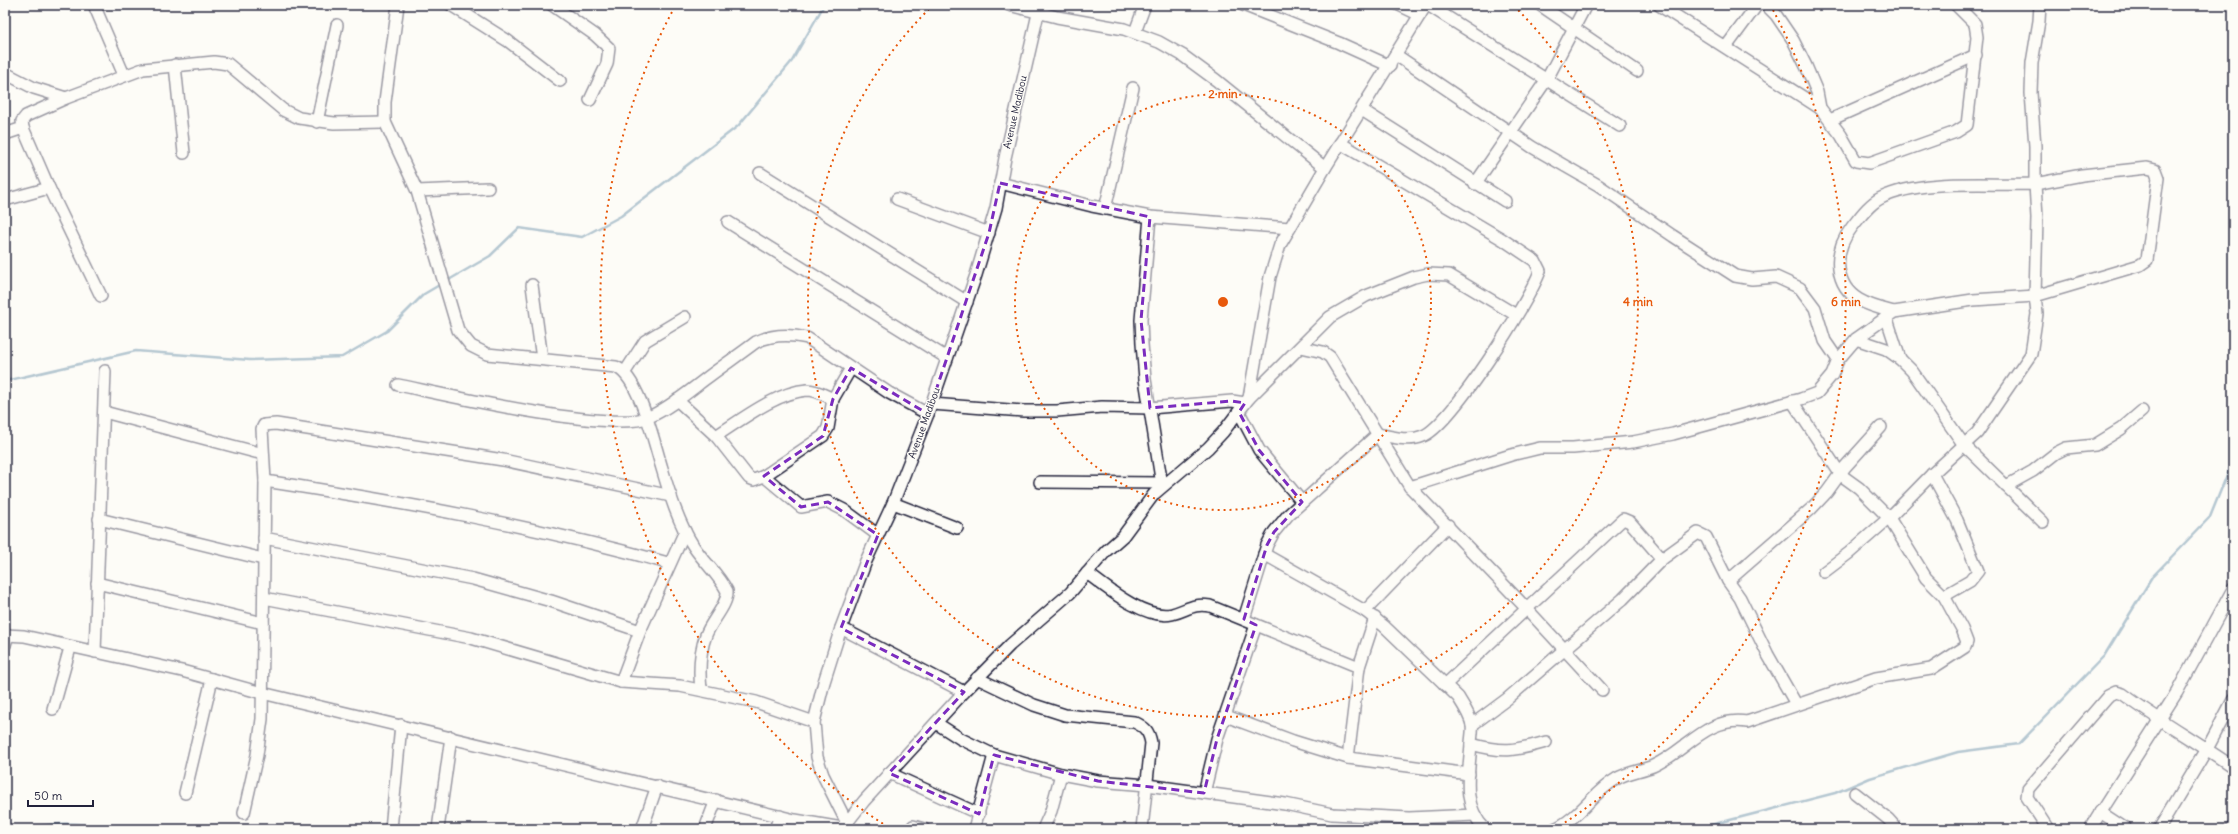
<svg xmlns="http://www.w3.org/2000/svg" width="2238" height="834" font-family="Delius,sans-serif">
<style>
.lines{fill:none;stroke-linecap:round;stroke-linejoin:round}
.stream{stroke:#5e88a2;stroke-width:2.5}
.minor-casing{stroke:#22223b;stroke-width:14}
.minor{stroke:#fdfcf7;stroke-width:11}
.marked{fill:none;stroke:#7b2cbf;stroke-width:3;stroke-dasharray:8 5;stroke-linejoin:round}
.ring{fill:none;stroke:#e8590c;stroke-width:2;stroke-dasharray:2 4}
.labels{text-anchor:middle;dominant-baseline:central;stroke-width:3;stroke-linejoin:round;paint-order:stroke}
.street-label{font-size:10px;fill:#22223b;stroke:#fdfcf7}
.centre{fill:#e8590c;stroke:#fdfcf7;stroke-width:2}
.ring-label{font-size:12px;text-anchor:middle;font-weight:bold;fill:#e8590c;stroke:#fdfcf7;stroke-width:3;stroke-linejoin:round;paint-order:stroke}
</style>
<rect width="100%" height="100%" fill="#fdfcf7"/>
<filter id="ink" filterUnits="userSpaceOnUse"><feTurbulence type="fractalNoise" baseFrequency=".025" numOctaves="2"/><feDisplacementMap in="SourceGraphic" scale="8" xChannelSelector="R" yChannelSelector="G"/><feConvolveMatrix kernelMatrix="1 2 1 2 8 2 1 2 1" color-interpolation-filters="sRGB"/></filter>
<g filter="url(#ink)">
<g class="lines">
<g class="stream">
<polyline points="2231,5 2233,11"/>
<polyline points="447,281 490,256 519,228 582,237 621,216 738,126 792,61 824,5"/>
<polyline points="5,381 136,351 250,360 342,357 387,331 424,294 441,284"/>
<path d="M28 829C50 823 80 821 102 829"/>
<polyline points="1695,829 1835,793 1870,778 1958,752 2019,744 2104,656 2153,576 2210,517 2233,460"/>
</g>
<defs>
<g id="minor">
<polyline points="94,5 124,75"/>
<path d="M398 5 385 102V122L417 191 458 330 471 346 487 354 616 367C639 377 654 442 661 465 669 492 678 523 694 547 704 562 719 575 727 591 728 605 711 621 706 635 699 653 699 671 701 690"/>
<polyline points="451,5 508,41 560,81"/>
<polyline points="552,5 595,35 609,48 607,64 590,100"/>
<polyline points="1009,5 1057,17 1124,29 1159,42 1182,55 1216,80 1325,168"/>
<polyline points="1243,5 1339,43 1390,66"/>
<polyline points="1399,5 1420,15"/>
<polyline points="1428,5 1620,126"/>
<polyline points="1540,5 1637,71"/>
<polyline points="1659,5 1820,108"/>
<polyline points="1766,5 1776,15 1793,40 1806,66 1817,92 1820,108 1841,135 1856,161 1869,163 1956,132 1967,125 1977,37 1975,24 1956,5"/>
<polyline points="1135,32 1145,5"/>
<polyline points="1726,47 1757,5"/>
<polyline points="1396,55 1532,147 1598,185 1673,236 1735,276 1752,279 1776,277 1800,288 1815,308 1825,341 1838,360"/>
<polyline points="175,65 184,153"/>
<polyline points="5,73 34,88 66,98"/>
<polyline points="1362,110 1505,201"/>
<polyline points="1830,120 1976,55"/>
<polyline points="317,122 337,25"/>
<polyline points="5,134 23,128"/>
<polyline points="760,173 967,302"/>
<polyline points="1000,183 1092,206 1150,217 1290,228"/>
<polyline points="1475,184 1547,79 1586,5"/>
<polyline points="417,191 488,188"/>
<polyline points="897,199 989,233"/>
<polyline points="5,200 49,188"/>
<polyline points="1105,209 1133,88"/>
<polyline points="1150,217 1141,320 1142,344 1145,379 1162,485"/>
<polyline points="728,222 947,358"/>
<polyline points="532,285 542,359"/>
<polyline points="101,296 49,188 23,128 22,121 26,116 66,98 143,69 214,62 228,64 283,110 299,118 334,123 385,122"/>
<polyline points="1886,316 1900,359"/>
<polyline points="1856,339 1886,349 1900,359 1912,371 1964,445 2043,522"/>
<polyline points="1301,347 1323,352 1330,357 1410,487 1527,609 1602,690"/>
<polyline points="625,372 645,341 685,317"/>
<path d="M398 385C443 394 613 434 649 417 669 408 687 393 704 380 721 367 739 355 756 342 773 334 789 334 807 338L889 393 928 414"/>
<polyline points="1249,398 1330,317 1366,296 1414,277 1428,274 1449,275 1516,315"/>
<polyline points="677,400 716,436 749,478 754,480 764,476 823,436 828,428 833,399 851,368"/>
<polyline points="932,404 1023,411 1057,411 1102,407 1150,408 1232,401 1245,403"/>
<polyline points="104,412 263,454"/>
<polyline points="1239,412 1259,450 1302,502"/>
<path d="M716 436C741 420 777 392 807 390 817 390 824 395 833 399"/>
<polyline points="1932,474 1957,520 1978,571 1970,581 1944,596"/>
<polyline points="764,476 801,507 828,502 844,510 878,535"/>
<path d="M265 481C401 502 536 526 668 563"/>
<polyline points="1040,482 1162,483"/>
<polyline points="2006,486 2033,471 2056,453 2066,448 2095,445 2121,429 2142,411"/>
<polyline points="1410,487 1511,455 1540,448 1573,448 1633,442 1673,434 1801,399 1817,393 1832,375 1838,360 1856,339 1894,312 1973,300 2035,296 2140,265 2147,260 2158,178 2155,170 2147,168 2082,175 2035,184 2035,146 2031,93 2032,63 2039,21 2040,5"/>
<polyline points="893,503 957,528"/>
<polyline points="99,519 263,559"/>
<polyline points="264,538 473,579 551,601 640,631"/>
<path d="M1264 554 1365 611 1384 626 1458 697C1463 705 1470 715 1472 725 1473 731 1471 738 1471 744 1469 774 1461 805 1485 829"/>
<path d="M1824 572 1849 553 1889 518 1932 474 1977 433 2031 354 2037 314 2035 296 2037 218 2035 184C1990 186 1922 178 1881 198 1869 204 1860 217 1852 227 1842 240 1837 254 1839 269 1843 299 1869 306 1894 312"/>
<path d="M1087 573C1107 588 1145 620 1172 614 1188 610 1192 603 1210 606L1359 667"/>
<polyline points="1728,581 1811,509 1827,492 1845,467 1881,427"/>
<polyline points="97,583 263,623"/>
<polyline points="264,598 471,638 621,682 680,686 756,702 814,722"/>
<polyline points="1365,611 1448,525"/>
<path d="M1244 619 1267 545 1274 532 1288 515 1378 434C1392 437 1409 442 1423 436 1451 425 1529 302 1540 271L1535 261 1502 239 1340 143"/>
<polyline points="841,628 964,692"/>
<polyline points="5,635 24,636 182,671 262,693 795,820 842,828"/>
<polyline points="5,645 8,635"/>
<polyline points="95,652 105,371"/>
<path d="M977 678 1034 705 1065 715 1134 722C1145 727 1149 731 1151 743L1142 829"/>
<polyline points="621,682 640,631 685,531"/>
<polyline points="1445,685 1623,519 1630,522 1662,559"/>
<polyline points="53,709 70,648"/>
<polyline points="1226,716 1293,741 1348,758 1469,774"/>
<polyline points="936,723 961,739 994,755 1061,774 1098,781 1147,785 1285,804 1332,814 1409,818 1475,815"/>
<polyline points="1472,725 1507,699 1623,599 1662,559 1698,533 1706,537 1728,581 1740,598 1768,655 1796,704"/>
<path d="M1471 744C1503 753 1514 751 1546 742"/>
<polyline points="1348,758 1359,667 1375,618"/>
<polyline points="889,773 979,814"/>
<polyline points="185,793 212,679"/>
<polyline points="1204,793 1217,739 1256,625"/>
<polyline points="1855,793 1888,819 1897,829"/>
<polyline points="2100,812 2126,829"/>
<polyline points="244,813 257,755 262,719 265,481 262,429 264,425 276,424 503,460 671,496"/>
<polyline points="913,826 924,829"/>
<polyline points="849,827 823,775 817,757 814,722 824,682 841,628 866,561 893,503 928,414 976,275 996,208 1005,158 1040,5"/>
<polyline points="391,829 401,725"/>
<polyline points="438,829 451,737"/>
<polyline points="642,829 657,786"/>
<polyline points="705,829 716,800"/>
<polyline points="775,829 780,816"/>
<polyline points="842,829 864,801 964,692 1010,645 1070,593 1106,551 1123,536 1154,494 1208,448 1223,432 1249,398 1270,277 1280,245 1325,168 1426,5"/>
<polyline points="974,829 994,755"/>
<polyline points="1043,829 1051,811 1061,774"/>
<path d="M1554 829C1579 819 1593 792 1616 779 1627 772 1641 771 1653 766 1687 751 1706 716 1747 722L1876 678 1931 669 1965 647 1967 642 1962 629 1944 596 1926 578 1889 518 1859 488 1841 475 1792 401"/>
<path d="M2048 829 2027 797 2028 789 2108 696 2116 692 2123 694C2158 720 2197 742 2233 767"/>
<polyline points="2090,829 2177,692 2233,589"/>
<polyline points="2159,829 2207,749 2233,700"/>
<polyline points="2231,829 2233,827"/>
</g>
</defs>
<use href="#minor" class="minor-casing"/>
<use href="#minor" class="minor"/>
</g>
</g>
<path d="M0 0H2238V834H0ZM1000 183 1150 217 1141 320 1150 408 1232 401 1245 403 1239 412 1259 450 1302 502 1274 532 1267 545 1244 619 1256 625 1217 739 1204 793 1098 781 994 755 979 814 889 773 964 692 841 628 878 535 828 502 801 507 764 476 823 436 833 399 851 368 928 414 989 233Z" fill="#fdfcf7" fill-opacity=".55" fill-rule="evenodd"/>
<path class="marked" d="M1000 183 1150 217 1141 320 1150 408 1232 401 1245 403 1239 412 1259 450 1302 502 1274 532 1267 545 1244 619 1256 625 1217 739 1204 793 1098 781 994 755 979 814 889 773 964 692 841 628 878 535 828 502 801 507 764 476 823 436 833 399 851 368 928 414 989 233Z"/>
<g class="ring">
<circle cx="1223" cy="302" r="208"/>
<path d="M1514 6A415 415 0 1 1 932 6"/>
<path d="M888 827A623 623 0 0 1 673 10M1773 10A623 623 0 0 1 1558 827"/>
</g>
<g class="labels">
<g class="street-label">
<text transform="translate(1015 112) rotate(-77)">Avenue Madibou</text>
<text transform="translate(924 423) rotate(-70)">Avenue Madibou</text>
</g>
</g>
<circle cx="1223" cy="302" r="6" class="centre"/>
<g class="ring-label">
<text x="1223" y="98">2 min</text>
<text x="1638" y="306">4 min</text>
<text x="1846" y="306">6 min</text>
</g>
<rect width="2238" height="834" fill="none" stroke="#fdfcf7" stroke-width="20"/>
<rect x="10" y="10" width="2218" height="814" fill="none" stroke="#22223b" stroke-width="1.5" filter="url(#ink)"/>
<path d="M28 800v6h65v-6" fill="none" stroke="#22223b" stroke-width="2"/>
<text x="34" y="800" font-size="12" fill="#22223b" stroke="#fdfcf7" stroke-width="3" paint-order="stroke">50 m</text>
</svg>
